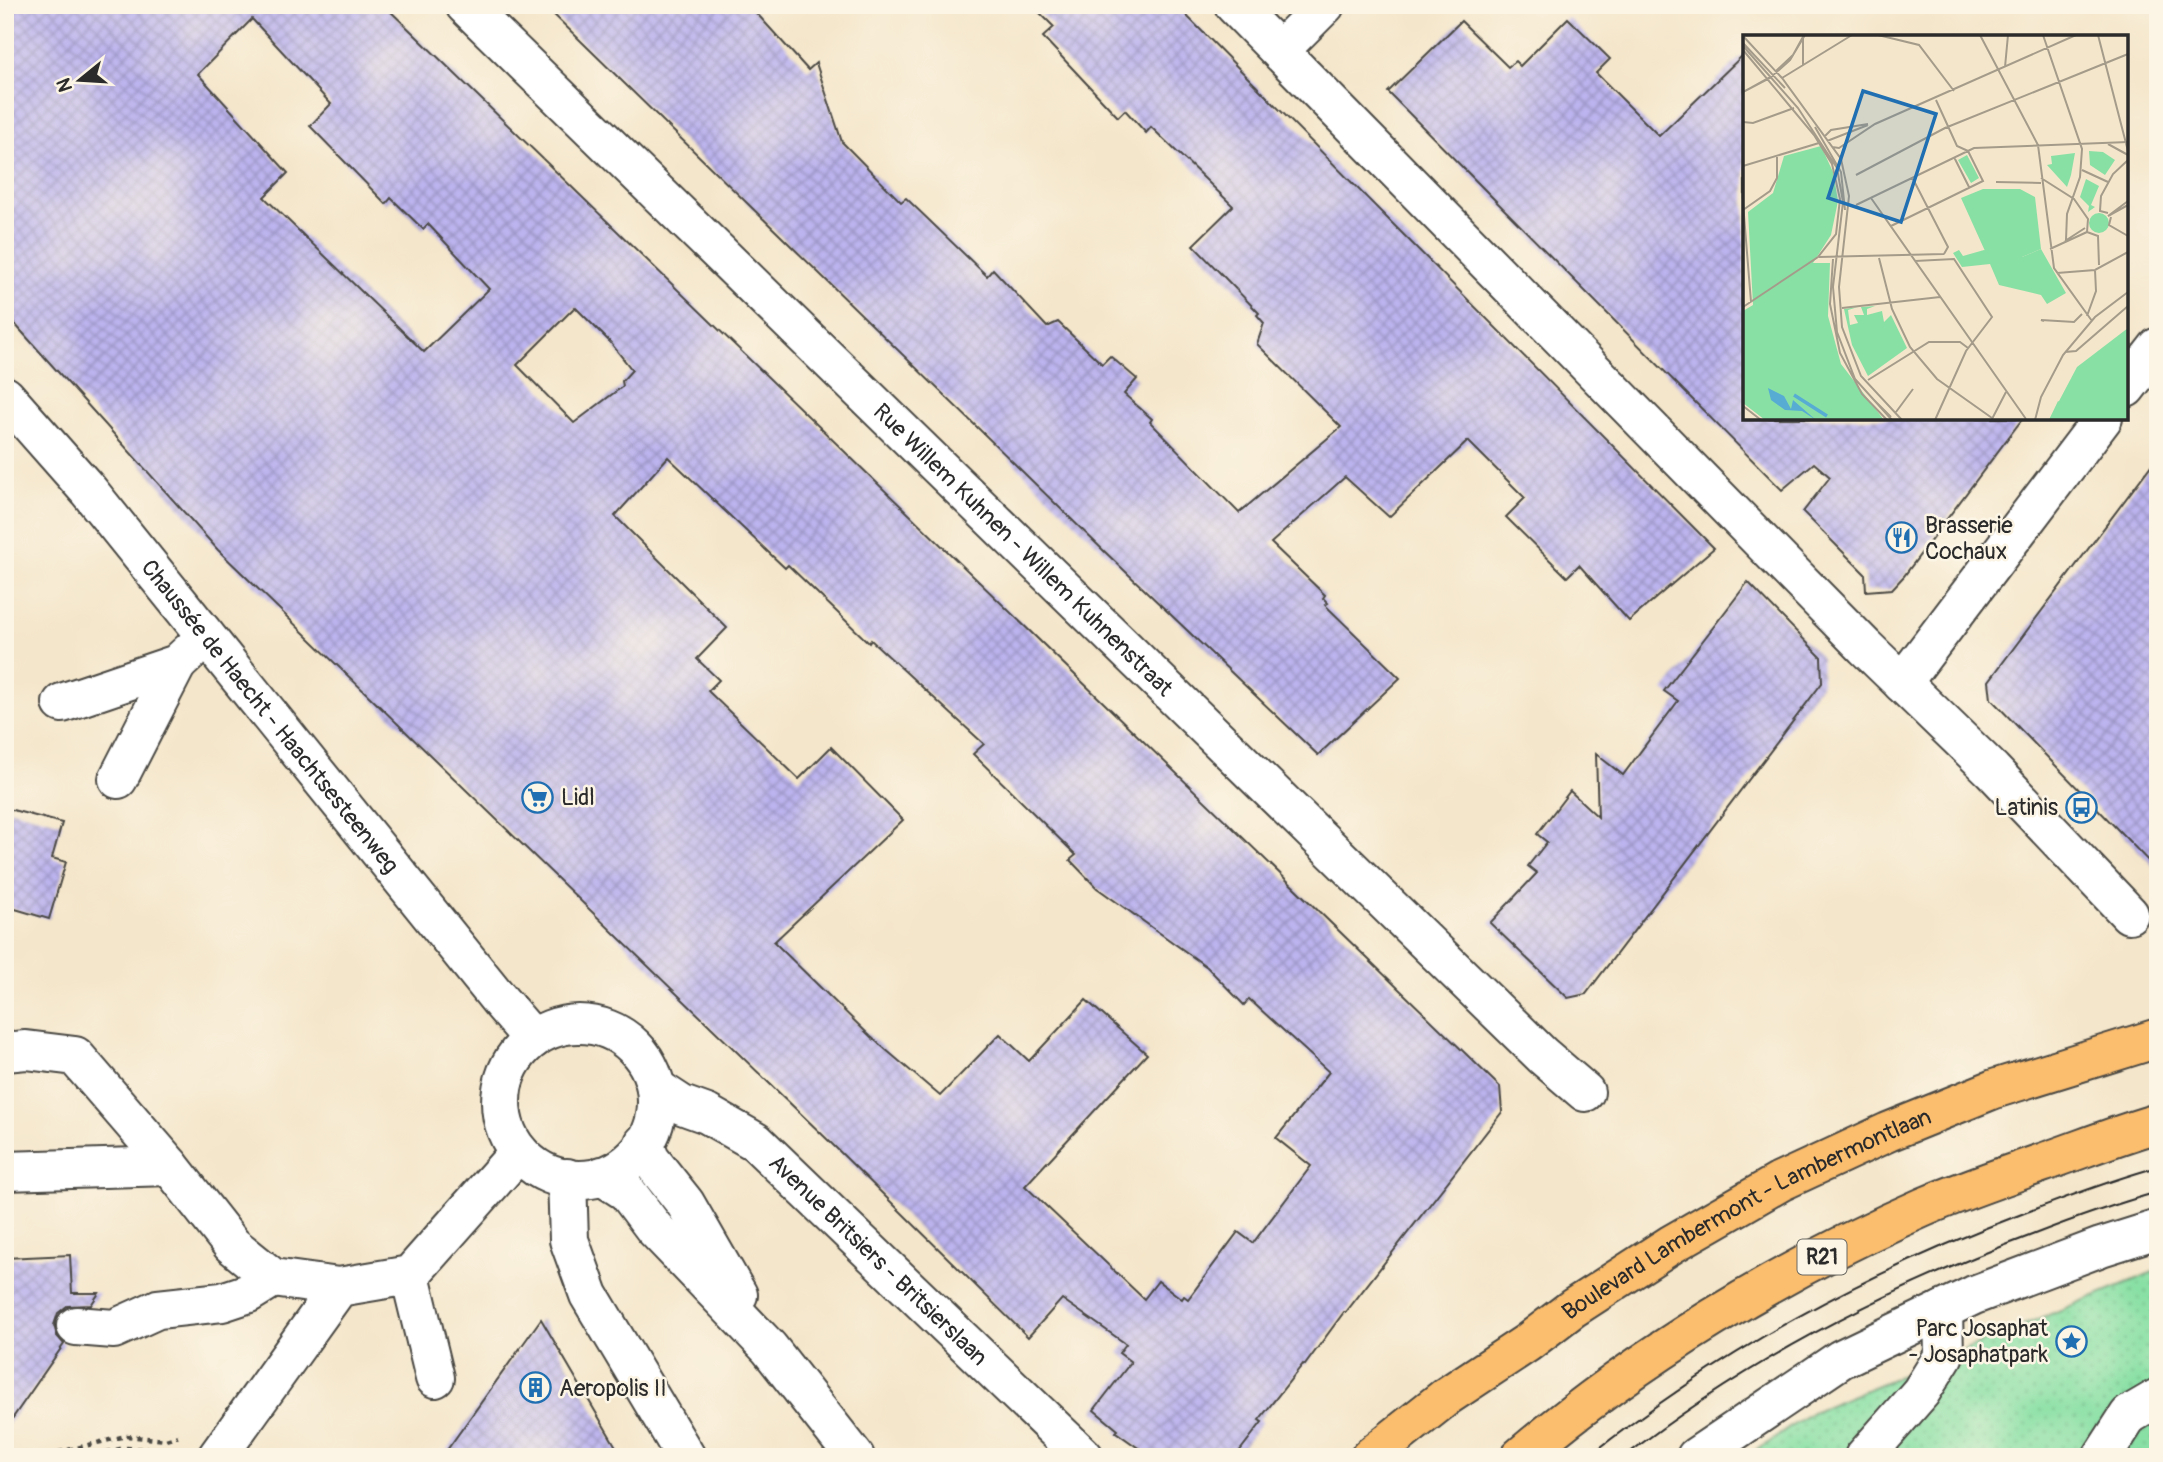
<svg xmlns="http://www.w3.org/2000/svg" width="2163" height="1462" font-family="Pangolin,sans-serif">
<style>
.park{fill:url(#park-dots);stroke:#5a8668;stroke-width:2}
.building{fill:url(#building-cross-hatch);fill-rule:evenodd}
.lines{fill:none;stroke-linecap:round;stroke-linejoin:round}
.minor-casing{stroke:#494743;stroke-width:42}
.major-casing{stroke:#494743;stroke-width:42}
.path{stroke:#494743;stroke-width:4.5;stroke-dasharray:5 5;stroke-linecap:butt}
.minor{stroke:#fff;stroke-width:38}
.major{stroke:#fbbd6e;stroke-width:38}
.tram{stroke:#2b2b2b;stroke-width:2}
.labels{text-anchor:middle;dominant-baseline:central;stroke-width:5;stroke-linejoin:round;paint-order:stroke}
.shield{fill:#fcf5e5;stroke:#6a6863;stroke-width:2}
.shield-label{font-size:21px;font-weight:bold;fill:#2b2b2b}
.poi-label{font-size:23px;fill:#2b2b2b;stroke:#fcf5e5;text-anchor:start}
.street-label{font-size:23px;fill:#2b2b2b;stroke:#fcf5e5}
.inset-river{fill:none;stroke:#57acd3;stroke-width:3.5}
.inset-road{fill:none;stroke:#a49b8a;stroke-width:2}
.view{fill:#1f6fb2;fill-opacity:0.15;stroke:#1f6fb2;stroke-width:3.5}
.inset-edge{fill:none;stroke:#2b2b2b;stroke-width:3.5}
</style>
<defs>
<pattern id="park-dots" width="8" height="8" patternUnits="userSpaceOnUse" patternTransform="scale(1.75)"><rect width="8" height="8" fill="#89e0a5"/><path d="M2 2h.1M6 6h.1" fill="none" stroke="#76c08e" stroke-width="1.8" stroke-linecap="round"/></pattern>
<pattern id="building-cross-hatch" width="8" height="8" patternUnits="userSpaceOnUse" patternTransform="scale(1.75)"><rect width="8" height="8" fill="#bcb4ee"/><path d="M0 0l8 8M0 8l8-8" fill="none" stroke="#9993c1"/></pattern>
</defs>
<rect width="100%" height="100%" fill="#fcf5e5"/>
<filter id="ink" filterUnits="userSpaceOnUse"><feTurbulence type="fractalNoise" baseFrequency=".0143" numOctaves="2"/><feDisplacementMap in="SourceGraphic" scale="14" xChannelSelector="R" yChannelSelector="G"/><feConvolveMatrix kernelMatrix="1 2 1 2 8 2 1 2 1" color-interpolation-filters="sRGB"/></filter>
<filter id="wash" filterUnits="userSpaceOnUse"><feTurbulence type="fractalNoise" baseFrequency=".00686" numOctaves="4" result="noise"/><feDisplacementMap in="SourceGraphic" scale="28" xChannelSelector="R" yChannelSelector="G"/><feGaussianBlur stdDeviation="1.57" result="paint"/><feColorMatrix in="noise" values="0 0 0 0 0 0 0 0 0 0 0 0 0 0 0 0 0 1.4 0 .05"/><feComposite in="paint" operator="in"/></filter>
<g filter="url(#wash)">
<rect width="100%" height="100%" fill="#f4e6ca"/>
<polygon class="park" points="2158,1270 2158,1457 1748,1457 1812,1412"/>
<g id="blocks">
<g class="building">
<path d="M5 5H384L1500 1087 1502 1112 1346 1312H1344L1305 1365 1303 1364 1259 1420 1262 1422 1235 1457H1151L1116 1432 1118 1430 1094 1410 1131 1362 1119 1353 1126 1344 1062 1299 1028 1337 831 1143 218 550 5 313ZM252 19 331 104 310 126 386 204 391 198 423 229 428 224 489 289 424 352 264 197 288 173 198 74ZM575 307 610 342 632 370 622 381 623 386 574 423 517 365ZM668 457 785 568 788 565 869 643 871 640 984 744 973 754 1076 855 1070 860 1097 888 1207 967 1244 1005 1249 999 1329 1072 1276 1138 1311 1166 1253 1243 1238 1232 1188 1299 1184 1296 1182 1299 1158 1281 1144 1299 1025 1186 1147 1054 1086 1000 1029 1061 1000 1034 940 1096 871 1037 774 942 903 820 831 747 799 779 708 691 719 680 697 659 727 628 615 516Z"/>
<polygon points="544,5 749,5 808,70 816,63 842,142 901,202 906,198 987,276 993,269 1047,327 1058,322 1102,364 1110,356 1137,379 1124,394 1152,419 1150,422 1239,513 1341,427 1257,344 1264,323 1257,315 1259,313 1193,245 1233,206 1151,127 1146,133 1125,110 1118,117 1043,37 1054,27 1032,5 1176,5 1714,548 1629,621 1579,565 1567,577 1506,517 1525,498 1468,441 1389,517 1345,477 1271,543 1325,595 1323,598 1328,603 1325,605 1400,678 1318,755 1104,551"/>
<polygon points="1568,18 1610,59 1596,73 1659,136 1745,53 1745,418 2023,418 1904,576 1892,589 1866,591 1865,574 1803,512 1830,477 1814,463 1782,490 1388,92 1461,21 1508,67 1515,61 1520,66"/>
<polygon points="2158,456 2158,871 1991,699 1989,681"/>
<polygon points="1748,582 1821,657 1822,683 1586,994 1568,998 1490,923 1537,873 1528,866 1547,842 1537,834 1570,791 1598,817 1596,754 1623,775 1678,701 1664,691"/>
<polygon points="5,808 62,823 52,858 66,862 49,919 5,906"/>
<polygon points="70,1255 72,1293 99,1293 91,1305 67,1306 58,1313 54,1325 57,1336 64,1344 5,1429 5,1258"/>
<polygon points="541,1319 622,1457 442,1457"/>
</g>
</g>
</g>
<g filter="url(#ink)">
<use href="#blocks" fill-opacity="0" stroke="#494743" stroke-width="2"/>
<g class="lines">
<defs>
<g id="minor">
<path id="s1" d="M465 5 1543 1056 1585 1092"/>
<polyline points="1234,5 1865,647 1992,770 2129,914"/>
<polyline points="1280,50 1325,5"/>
<polyline points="2126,388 2158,347"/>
<path id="s2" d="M5 396 88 490 501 1002 533 1039"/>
<polyline points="1902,683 2103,418"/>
<polyline points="62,703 177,664 206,637"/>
<polyline points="118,779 177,664"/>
<circle cx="579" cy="1102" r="78"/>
<polyline points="5,1052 26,1050 75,1056 170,1166 232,1245 273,1278 339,1287"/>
<path id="s3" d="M656 1088 682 1105 707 1114 756 1142 1084 1457"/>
<polyline points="644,1143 650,1159 685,1203 738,1295"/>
<polyline points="5,1171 170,1166"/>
<polyline points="602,1176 627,1192 654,1228 769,1348 855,1457"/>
<polyline points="567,1178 569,1240 589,1295 686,1457"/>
<polyline points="410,1275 435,1378"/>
<polyline points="76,1326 114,1329 158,1309 222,1302 249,1293 273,1278"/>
<polyline points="217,1457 339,1287 410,1275 519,1152"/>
<polyline points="1696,1457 1841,1359 1974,1295 2101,1247 2158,1229"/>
<polyline points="1864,1457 1921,1392 1944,1355 1943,1310"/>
<polyline points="2102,1457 2129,1415 2158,1398"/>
</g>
<g id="major">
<path id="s4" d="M1370 1457 1447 1396 1527 1343 1573 1308 1672 1244 1780 1182 1888 1132 1994 1089 2158 1038"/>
<path d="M1520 1457C1637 1357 1783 1269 1924 1207 1966 1189 2010 1174 2053 1159 2087 1147 2122 1133 2158 1123"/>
</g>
</defs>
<use href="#minor" class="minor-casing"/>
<use href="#major" class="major-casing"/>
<g class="path">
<polyline points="39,1457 126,1436 166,1440 178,1436"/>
<polyline points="87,1457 124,1448 151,1449"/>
</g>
<use href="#minor" class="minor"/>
<use href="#major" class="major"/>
<g class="tram">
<path d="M1588 1457C1724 1349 1865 1273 2027 1212 2070 1196 2113 1179 2158 1167"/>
<path d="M1624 1457C1747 1361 1886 1289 2032 1235 2073 1219 2115 1204 2158 1192"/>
</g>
</g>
</g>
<defs>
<symbol id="restaurant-ring" viewBox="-11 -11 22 22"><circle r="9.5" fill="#fcf5e5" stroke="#1f6fb2" stroke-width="1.5"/><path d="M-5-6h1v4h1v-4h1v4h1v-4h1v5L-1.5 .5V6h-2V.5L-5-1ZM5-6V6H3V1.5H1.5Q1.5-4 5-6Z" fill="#1f6fb2"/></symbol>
<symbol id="supermarket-ring" viewBox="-11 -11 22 22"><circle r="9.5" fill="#fcf5e5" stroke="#1f6fb2" stroke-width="1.5"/><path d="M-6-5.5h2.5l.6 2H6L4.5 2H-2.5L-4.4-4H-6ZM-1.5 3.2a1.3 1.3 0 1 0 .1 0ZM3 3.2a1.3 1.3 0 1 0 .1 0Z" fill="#1f6fb2"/></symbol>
<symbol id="bus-ring" viewBox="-11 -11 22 22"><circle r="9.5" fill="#fcf5e5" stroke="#1f6fb2" stroke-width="1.5"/><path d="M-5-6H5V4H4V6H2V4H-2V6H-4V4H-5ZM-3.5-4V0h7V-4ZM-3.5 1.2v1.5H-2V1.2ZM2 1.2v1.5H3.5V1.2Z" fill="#1f6fb2"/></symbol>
<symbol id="sight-ring" viewBox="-11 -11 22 22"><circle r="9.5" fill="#fcf5e5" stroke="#1f6fb2" stroke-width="1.5"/><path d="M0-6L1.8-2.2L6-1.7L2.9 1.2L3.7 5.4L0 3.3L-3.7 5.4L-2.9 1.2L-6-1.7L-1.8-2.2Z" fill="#1f6fb2"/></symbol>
<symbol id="building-ring" viewBox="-11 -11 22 22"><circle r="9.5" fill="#fcf5e5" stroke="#1f6fb2" stroke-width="1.5"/><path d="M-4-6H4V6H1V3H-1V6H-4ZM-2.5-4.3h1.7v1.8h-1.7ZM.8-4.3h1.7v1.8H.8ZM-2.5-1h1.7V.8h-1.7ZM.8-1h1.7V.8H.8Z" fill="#1f6fb2"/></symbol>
</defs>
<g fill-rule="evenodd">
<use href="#restaurant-ring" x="1884" y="520" width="35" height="35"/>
<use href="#supermarket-ring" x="520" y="780" width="35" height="35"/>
<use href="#bus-ring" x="2064" y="790" width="35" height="35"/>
<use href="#sight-ring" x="2054" y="1324" width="35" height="35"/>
<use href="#building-ring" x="518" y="1370" width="35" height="35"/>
</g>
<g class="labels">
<rect class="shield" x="1797.5" y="1239.5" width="49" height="35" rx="5"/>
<g class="shield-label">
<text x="1822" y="1257">R21</text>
</g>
<g class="poi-label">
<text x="1925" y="525">Brasserie<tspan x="1925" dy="26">Cochaux</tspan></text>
<text x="561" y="797">Lidl</text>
<text x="2058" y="807" text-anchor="end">Latinis</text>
<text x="2048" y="1328" text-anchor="end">Parc Josaphat<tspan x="2048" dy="26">- Josaphatpark</tspan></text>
<text x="559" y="1388">Aeropolis II</text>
</g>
<g class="street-label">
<text stroke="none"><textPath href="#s1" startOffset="780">Rue Willem Kuhnen - Willem Kuhnenstraat</textPath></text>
<text stroke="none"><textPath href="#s2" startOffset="416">Chaussée de Haecht - Haachtsesteenweg</textPath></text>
<text stroke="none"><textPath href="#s4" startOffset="450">Boulevard Lambermont - Lambermontlaan</textPath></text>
<text stroke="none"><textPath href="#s3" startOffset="284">Avenue Britsiers - Britsierslaan</textPath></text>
</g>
</g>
<g transform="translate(1743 35)">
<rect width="385" height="385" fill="#f4e6ca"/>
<path d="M240 154H277L292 162 298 214 279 222 261 223 242 216 218 163ZM385 293V385H306L334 332Z" fill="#89e0a5"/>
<path d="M78 111 90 137 95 166 88 200 70 228H87L85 281 98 329 141 385H22L0 368V276L10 270 5 177 30 158 41 121ZM346 116 360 117 372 125 362 140 347 130ZM332 118 328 140 324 152 304 130 309 129 308 121ZM224 120 236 143 228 148 215 125ZM343 144 356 151 348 170 352 172 345 177 346 171 337 162ZM346 188a10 10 0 1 1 20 0a10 10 0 1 1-20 0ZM298 214 323 258 304 269 298 260 256 250 247 229 219 232 210 218 216 215 220 221 241 215 279 222ZM132 271 124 274V280L139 276 141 287 148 280 164 313 125 341 109 310 101 274 115 272 105 275 107 290 115 288 111 280H121L118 272ZM315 366 330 375 331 385H306Z" fill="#89e0a5"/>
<path d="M25 353 41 361 48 374 50 365 73 385 59 376 42 375 28 365Z" fill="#57acd3"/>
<path class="inset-river" d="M51 360 84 381"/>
<path class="inset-road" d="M135 0 176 10 211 56M237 0 295 110 311 233 349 286M300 0 339 114 337 142 324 179 323 205M355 0 385 116M0 1 39 43 98 124 106 161 96 252 99 292 118 341 159 385M0 8 42 53M0 11 55 73 94 133 100 167 90 252 94 297 112 344 149 385M0 15 71 100 89 129 97 164 93 199 75 222 0 272M60 30V2M262 32 265 0M33 36 50 20 61 0M39 43 109 0M0 57 27 42M0 57 27 43 47 25 62 0M193 65 214 111 225 116M0 87 10 88 51 73M72 92 98 137 102 175M81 102 88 95 125 89M84 106 125 90M365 109 385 120M89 112 96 113 132 89 333 0M211 122 226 152M0 131 76 108M339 135 365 147M113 140 202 93 385 19M169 142 205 212 201 219M298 143 331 164 345 184 344 197 307 214M253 147 298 148M128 163 283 384M385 166 365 181 385 170M0 168 8 267M113 170 231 113 385 107M0 175 27 156 34 143V120M365 178 357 176 358 161 370 139 385 125M368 182 366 190 385 201M148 191 240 146 225 116M344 197 355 201 356 230M322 206 342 193M76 222 201 219M136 223 149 274 167 312 194 344 249 383M90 224 87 269 97 318 119 359 144 385M172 226 211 224 249 282 223 316 192 385M314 238 352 235 385 217M99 273 197 262M344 281 353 256 352 235M301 286 298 285 331 287 339 279M322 317 333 316 385 271M125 345 186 307H217L225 313M131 365 148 382M0 371 18 385M153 377 170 354M249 384 263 357M292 385 298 362 320 320 352 282 385 257"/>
<path class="view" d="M120 56 193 79 158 187 85 163Z"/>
<rect width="385" height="385" class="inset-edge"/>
</g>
<rect width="2163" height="1462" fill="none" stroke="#fcf5e5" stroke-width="28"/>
<g transform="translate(80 80) rotate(252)" stroke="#fcf5e5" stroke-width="5" paint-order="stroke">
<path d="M0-5L12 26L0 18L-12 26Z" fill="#2b2b2b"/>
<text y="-10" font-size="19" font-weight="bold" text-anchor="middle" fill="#2b2b2b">N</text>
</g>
</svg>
